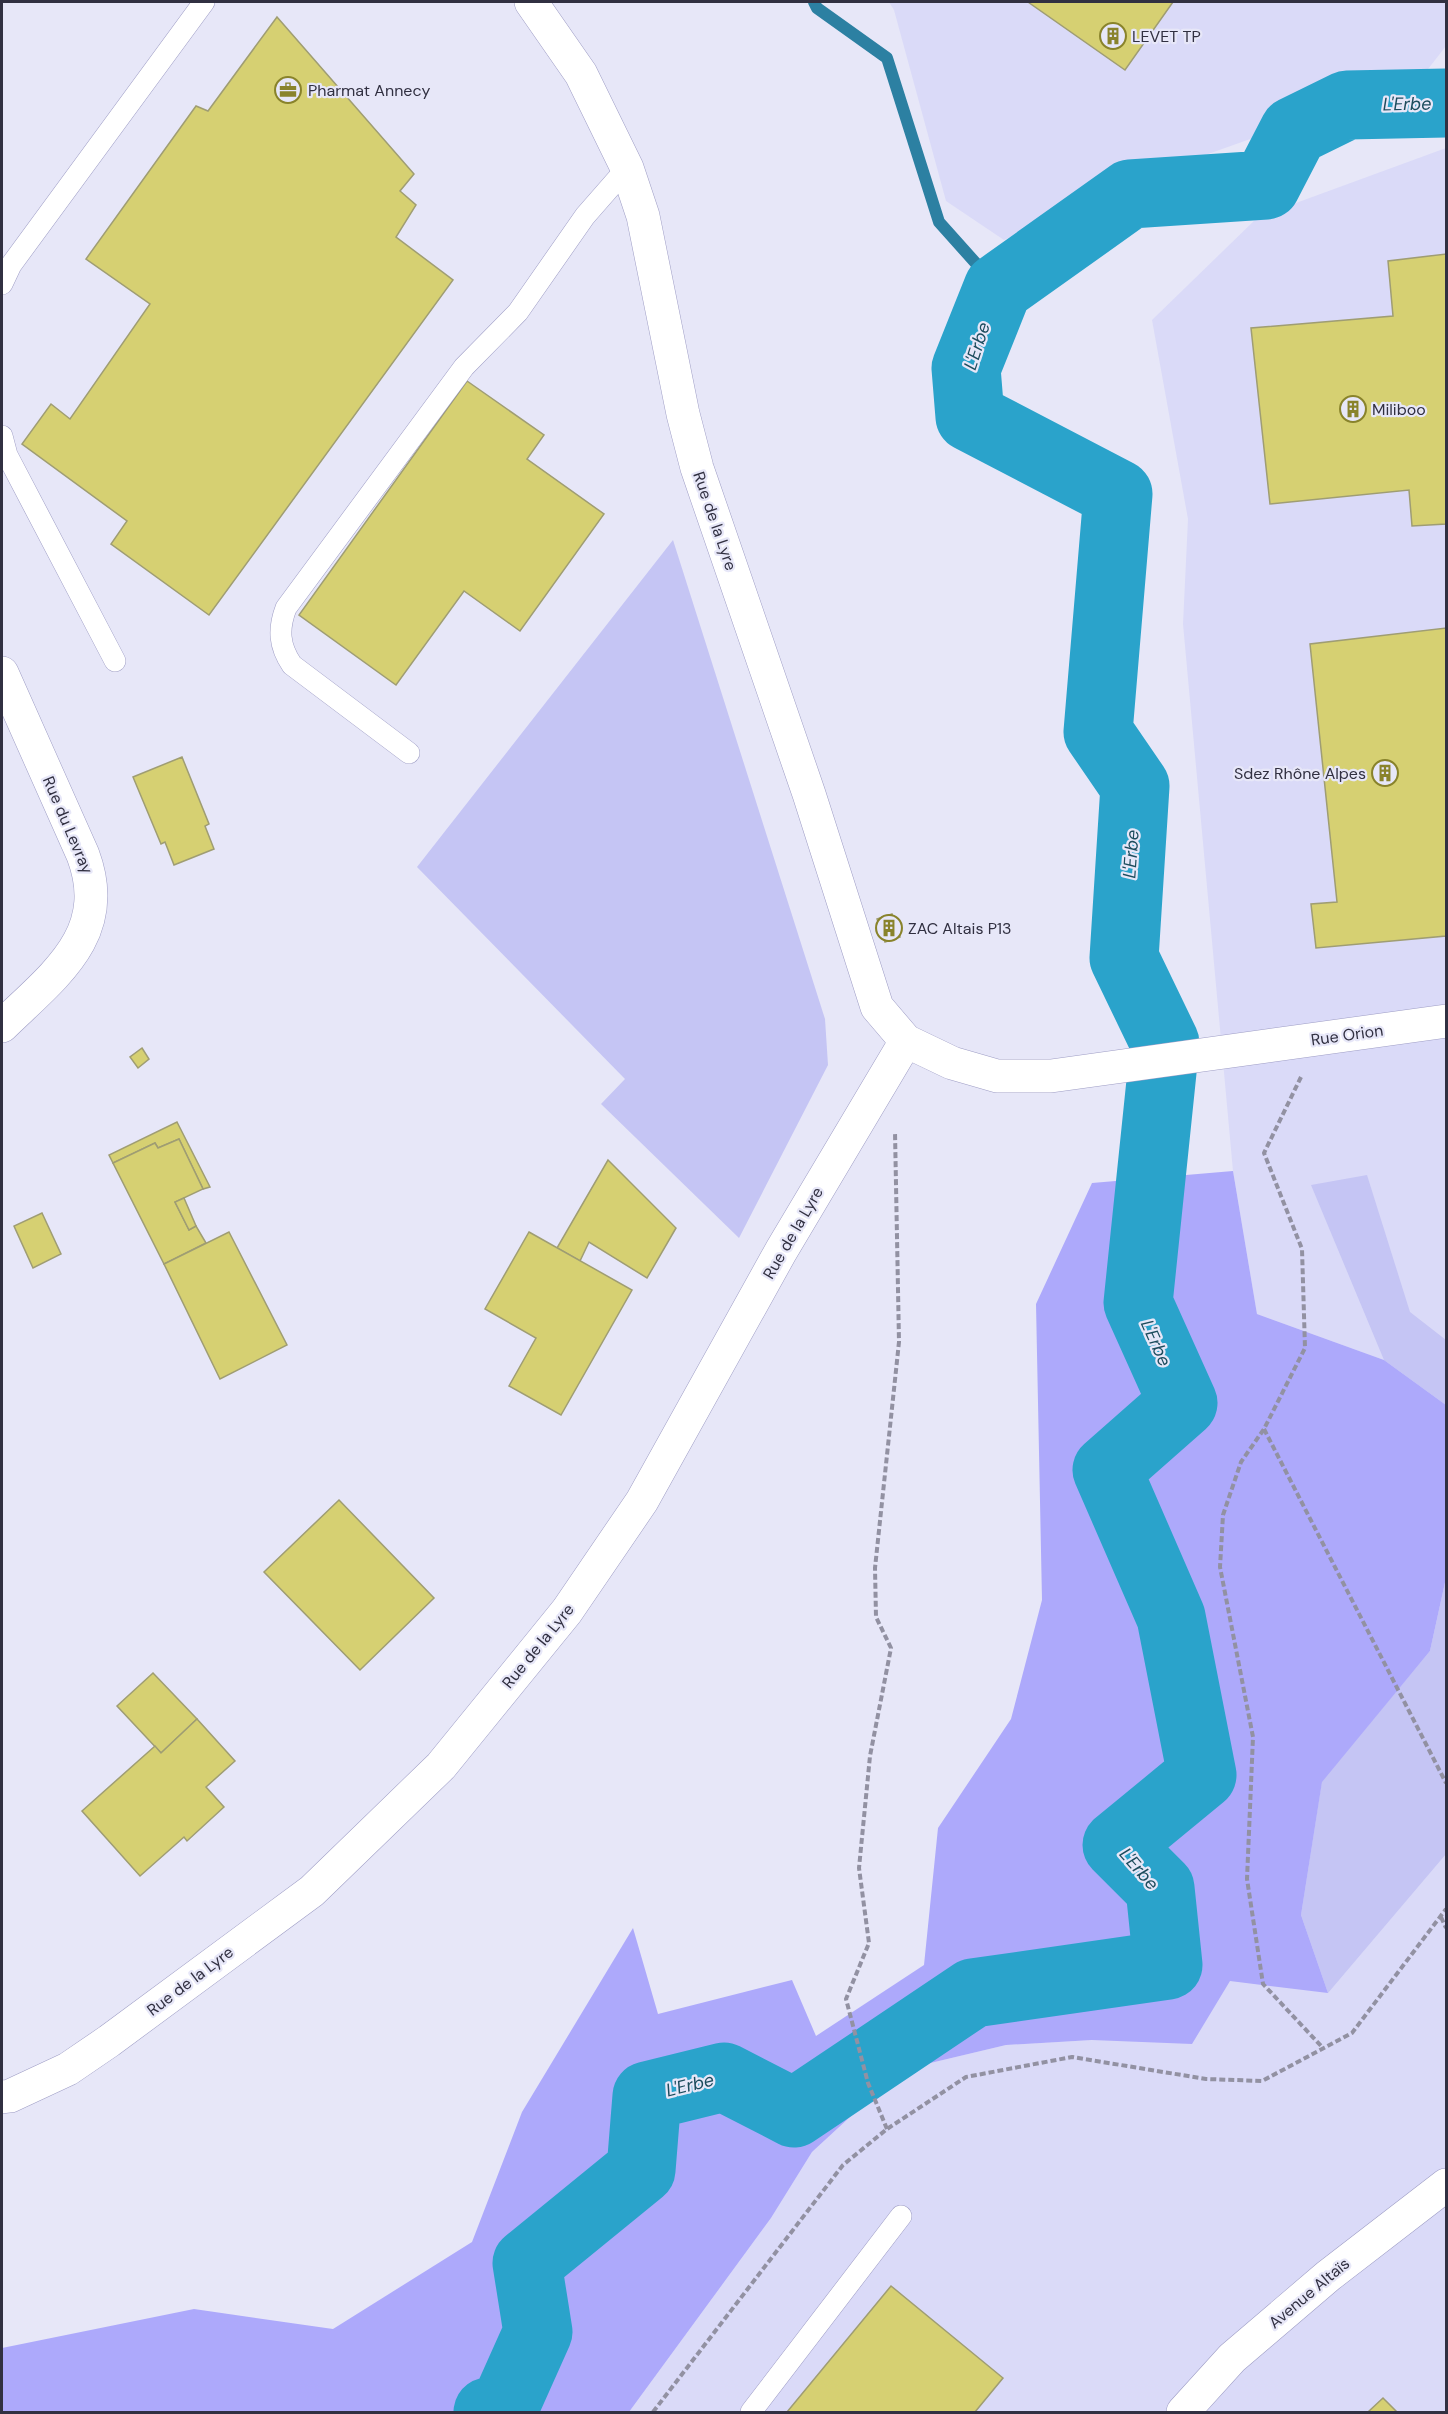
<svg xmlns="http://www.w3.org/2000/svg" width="1448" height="2414" font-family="'DM Sans',sans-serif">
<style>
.built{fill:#dadaf8}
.green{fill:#c5c5f4}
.forest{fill:#ada9fb}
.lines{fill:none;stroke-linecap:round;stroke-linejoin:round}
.stream{stroke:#2c80a2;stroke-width:12}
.river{stroke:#2aa3cb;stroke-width:69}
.building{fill:#d6d072;stroke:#9f9d73;stroke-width:1.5}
.service-casing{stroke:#9e9dc5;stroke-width:22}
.minor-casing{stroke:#9e9dc5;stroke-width:34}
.tertiary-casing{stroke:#9e9dc5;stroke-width:34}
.path{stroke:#9291a2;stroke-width:4;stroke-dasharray:6 3;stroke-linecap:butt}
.service{stroke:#fff;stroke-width:21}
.minor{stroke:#fff;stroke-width:33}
.tertiary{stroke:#fff;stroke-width:33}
.labels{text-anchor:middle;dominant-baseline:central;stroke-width:4.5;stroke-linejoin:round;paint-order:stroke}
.poi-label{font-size:16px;fill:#313041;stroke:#e7e7f8;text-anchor:start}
.street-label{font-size:16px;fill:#313041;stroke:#e7e7f8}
.water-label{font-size:18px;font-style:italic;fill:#1c4c5d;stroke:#e7e7f8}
</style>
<rect width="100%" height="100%" fill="#e7e7f8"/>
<g class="built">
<polygon points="889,2 1446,2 1446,46 1421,78 1110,189 1004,240 946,201 894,10"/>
<polygon points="1446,148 1446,1405 1384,1360 1257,1314 1233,1171 1183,624 1188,519 1152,320 1258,217"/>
<polygon points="1446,1578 1446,2412 629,2412 771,2218 812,2152 901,2070 1006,2045 1092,2040 1430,1651"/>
</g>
<g class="green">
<polygon points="673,540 825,1019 828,1065 739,1238 601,1104 625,1079 417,867"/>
<polygon points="1367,1175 1410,1312 1446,1340 1446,1405 1384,1360 1311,1185"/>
<polygon points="1446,1578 1446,1854 1328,1993 1301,1915 1322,1781 1430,1651"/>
</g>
<polygon class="forest" points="1233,1171 1257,1314 1384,1360 1446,1405 1446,1578 1430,1651 1322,1782 1301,1915 1328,1993 1230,1981 1192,2044 1092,2040 1006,2045 901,2070 812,2152 771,2218 629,2412 2,2412 2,2348 194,2309 333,2329 472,2242 522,2112 633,1928 658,2014 792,1980 816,2036 924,1965 938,1828 1011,1719 1042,1600 1036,1304 1092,1183"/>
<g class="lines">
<polyline class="stream" points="814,2 817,8 887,58 939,222 998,288"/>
<polyline class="river" points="488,2412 504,2408 538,2332 527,2263 641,2170 647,2096 724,2077 794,2113 973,1993 1168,1965 1160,1888 1117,1845 1202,1775 1171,1617 1107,1470 1183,1403 1138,1303 1165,1043 1124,958 1135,786 1098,732 1118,494 970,417 966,368 998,288 1130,194 1266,185 1294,131 1347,105 1446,103"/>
</g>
<g class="building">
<polygon points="1028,2 1173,2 1125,70"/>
<polygon points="277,17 414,174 400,191 416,205 396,237 453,280 209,615 111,544 127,521 22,444 51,404 70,419 150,304 86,259 196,106 208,111"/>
<polygon points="1446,254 1446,524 1412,526 1409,490 1270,504 1251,328 1393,316 1388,261"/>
<polygon points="467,381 544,435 527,459 604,514 520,631 464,591 396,685 299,615"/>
<polygon points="1446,628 1446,936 1316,948 1311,904 1337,902 1310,644"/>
<polygon points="182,757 209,824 205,826 214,849 174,865 165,842 161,844 133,777"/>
<polygon points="892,914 900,937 885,942 877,919"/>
<polygon points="142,1048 149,1059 138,1068 130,1057"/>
<polygon points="177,1122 210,1187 203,1189 179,1139 158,1148 155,1143 113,1163 109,1155"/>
<polygon points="179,1139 203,1189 175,1202 189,1230 196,1226 206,1243 164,1264 113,1163 155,1143 158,1148"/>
<polygon points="608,1160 676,1228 647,1278 589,1242 580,1261 557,1248"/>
<polygon points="184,1198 196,1226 189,1230 175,1202"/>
<polygon points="42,1213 61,1254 33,1268 14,1226"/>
<polygon points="229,1232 287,1345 220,1379 164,1264"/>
<polygon points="529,1232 632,1290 561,1415 509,1386 536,1338 485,1309"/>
<polygon points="339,1500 434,1598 360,1670 264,1572"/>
<polygon points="153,1673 197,1719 161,1753 117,1706"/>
<polygon points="197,1719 235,1761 206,1787 224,1807 187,1841 184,1837 140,1876 82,1811 155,1746 161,1753"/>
<polygon points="891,2286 1003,2378 975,2412 787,2412"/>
<polygon points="1383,2398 1397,2412 1368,2412"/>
</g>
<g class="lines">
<defs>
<g id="service">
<polyline points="2,284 11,265 204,2"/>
<polyline points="2,436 7,455 115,661"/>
<path d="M409 753 292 665C279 646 278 629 286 608L464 367 518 312 585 216 627 168"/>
<polyline points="751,2412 901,2216"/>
</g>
<g id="minor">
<path d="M2 673 83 855C113 935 53 976 2 1026"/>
<polyline points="2,2097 10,2096 68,2069 109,2041 312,1891 441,1766 567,1611 642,1501 781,1251 906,1041"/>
</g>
<g id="tertiary">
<polyline points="531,2 581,74 627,168 643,216 683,414 697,468 809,794 877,1007 906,1041 952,1063 997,1076 1051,1076 1446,1021"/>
<polyline points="1183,2412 1232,2358 1328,2276 1446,2185"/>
</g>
</defs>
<use href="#service" class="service-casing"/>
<use href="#minor" class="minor-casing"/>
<use href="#tertiary" class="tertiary-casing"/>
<g class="path">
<polyline points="1301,1077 1264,1153 1302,1249 1305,1348 1264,1429 1241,1462 1223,1515 1220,1567 1253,1737 1247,1879 1263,1984 1323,2048"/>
<polyline points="1264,1429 1446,1783"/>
<polyline points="1441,1917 1446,1928"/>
<polyline points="887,2129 868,2083 846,1999 869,1943 859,1868 870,1756 891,1648 876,1617 875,1568 899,1342 895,1132"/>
<polyline points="653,2412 843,2165 887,2129 966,2077 1072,2057 1206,2079 1262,2081 1352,2033 1446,1909"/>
</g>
<use href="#service" class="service"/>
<use href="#minor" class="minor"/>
<use href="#tertiary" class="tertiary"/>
</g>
<defs>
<symbol id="building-ring" viewBox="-11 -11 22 22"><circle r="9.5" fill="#e7e7f8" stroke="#89832b" stroke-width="1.5"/><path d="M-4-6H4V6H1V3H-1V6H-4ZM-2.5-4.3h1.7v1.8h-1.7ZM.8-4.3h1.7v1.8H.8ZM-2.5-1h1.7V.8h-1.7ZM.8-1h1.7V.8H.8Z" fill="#89832b"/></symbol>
<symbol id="office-ring" viewBox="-11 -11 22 22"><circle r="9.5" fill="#e7e7f8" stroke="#89832b" stroke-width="1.5"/><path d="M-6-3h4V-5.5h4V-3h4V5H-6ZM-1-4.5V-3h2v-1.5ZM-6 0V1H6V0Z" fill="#89832b"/></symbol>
</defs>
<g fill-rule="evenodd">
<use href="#building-ring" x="1098" y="21" width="30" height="30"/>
<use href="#office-ring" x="273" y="75" width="30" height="30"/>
<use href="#building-ring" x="1338" y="394" width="30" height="30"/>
<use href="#building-ring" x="1370" y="758" width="30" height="30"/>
<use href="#building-ring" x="874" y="913" width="30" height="30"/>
</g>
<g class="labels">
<g class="poi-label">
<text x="1132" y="36">LEVET TP</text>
<text x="308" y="90">Pharmat Annecy</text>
<text x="1372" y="409">Miliboo</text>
<text x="1366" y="773" text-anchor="end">Sdez Rhône Alpes</text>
<text x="908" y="928">ZAC Altais P13</text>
</g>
<g class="street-label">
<text transform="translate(715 521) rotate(71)">Rue de la Lyre</text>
<text transform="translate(68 825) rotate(67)">Rue du Levray</text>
<text transform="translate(1347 1035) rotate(-8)">Rue Orion</text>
<text transform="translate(793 1233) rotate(-60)">Rue de la Lyre</text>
<text transform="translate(538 1646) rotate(-51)">Rue de la Lyre</text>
<text transform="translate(190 1981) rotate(-37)">Rue de la Lyre</text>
<text transform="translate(1309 2293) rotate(-40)">Avenue Altaïs</text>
</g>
<g class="water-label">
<text transform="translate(1407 104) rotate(-1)">L'Erbe</text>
<text transform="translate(977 346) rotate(-72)">L'Erbe</text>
<text transform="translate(1131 854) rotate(-86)">L'Erbe</text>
<text transform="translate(1156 1343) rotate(66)">L'Erbe</text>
<text transform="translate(1139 1869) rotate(49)">L'Erbe</text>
<text transform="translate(690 2085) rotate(-14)">L'Erbe</text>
</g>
</g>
<rect width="1448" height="2414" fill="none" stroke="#313041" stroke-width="6"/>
</svg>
